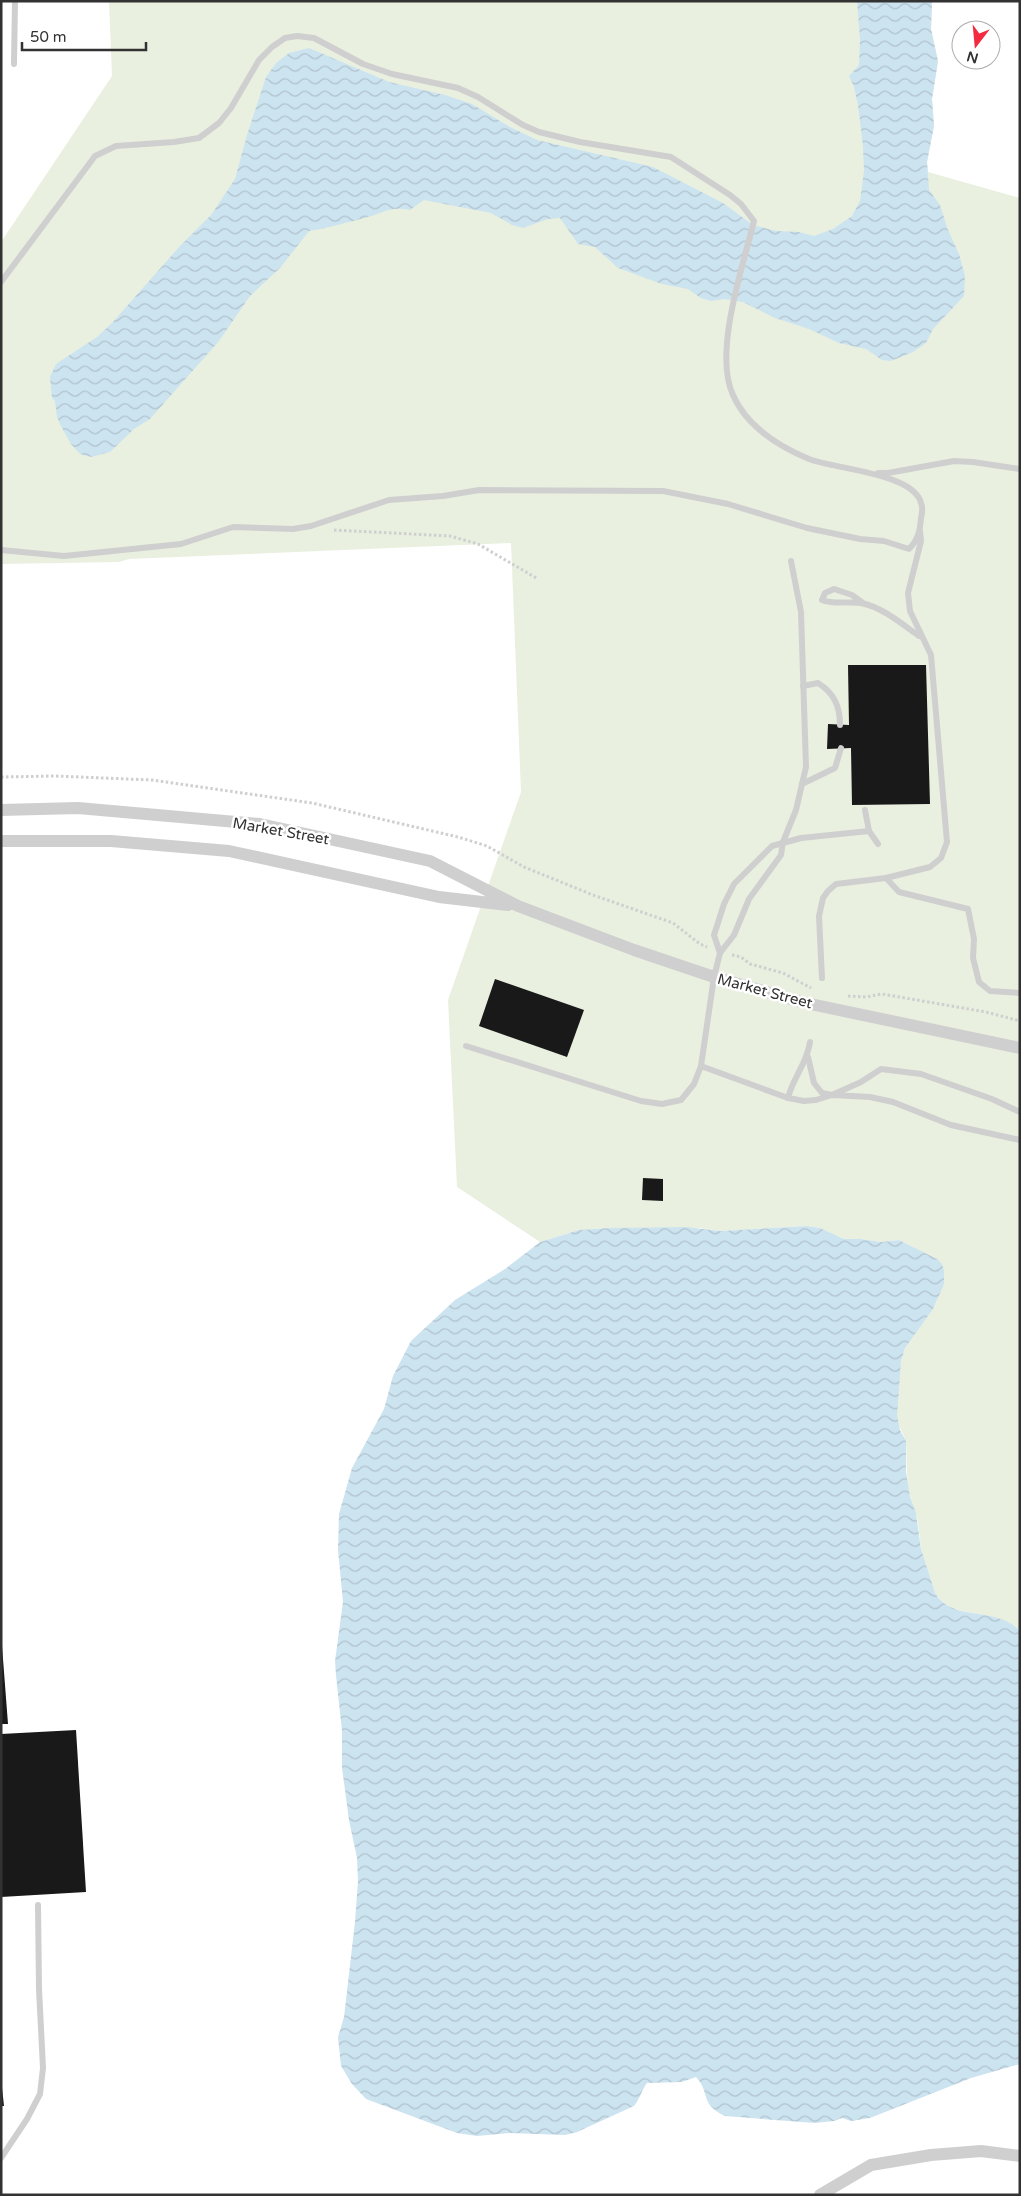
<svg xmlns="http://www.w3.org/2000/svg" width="1021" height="2196" font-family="'Varela Round',sans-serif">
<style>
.grass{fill:#e9f0e0}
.water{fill:url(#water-waves)}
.building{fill:#191919}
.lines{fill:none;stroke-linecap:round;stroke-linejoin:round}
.path{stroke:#cfcfcf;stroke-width:3;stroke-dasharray:2.5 2.5;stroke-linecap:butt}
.lane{stroke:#cfcfcf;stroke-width:6}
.street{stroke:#cfcfcf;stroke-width:12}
.labels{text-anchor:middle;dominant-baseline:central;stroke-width:5;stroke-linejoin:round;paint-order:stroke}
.street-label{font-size:15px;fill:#323232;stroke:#fff}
</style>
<defs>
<pattern id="water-waves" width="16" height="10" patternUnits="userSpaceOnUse" patternTransform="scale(1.25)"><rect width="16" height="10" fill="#cce3f0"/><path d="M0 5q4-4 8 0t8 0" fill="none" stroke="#b0c3ce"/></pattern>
</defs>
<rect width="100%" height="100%" fill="#fff"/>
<path class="grass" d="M109 1H932L931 29 938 61 932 99 934 126 927 162 928 172 1020 198V1631C997 1607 957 1621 938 1597 922 1578 921 1541 917 1517 915 1510 911 1503 910 1496 906 1478 907 1461 906 1443 905 1435 898 1427 897 1419 896 1401 897 1379 901 1362 905 1336 930 1321 938 1297L915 1248 899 1240 881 1242 861 1239H844L820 1228 807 1226 720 1231 699 1228H608L579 1230 540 1242 457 1187 448 1000 521 792 511 543 129 559 119 562 1 564V242L112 76Z"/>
<g class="water">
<path d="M857 1H932L931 29 938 61 932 99 934 126 927 162 929 190 940 205 948 230 959 254 965 276 964 296 933 329 926 343 913 352 891 361 882 360 866 349 839 343 809 329 775 318 743 302 724 299 711 301 701 298 688 289 662 284 618 268 595 247 578 244 560 218 548 219 523 228 512 225 491 213 424 200 410 210C391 206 385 212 368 217 348 222 329 228 309 231L280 268 250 296 219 341 150 419 134 429 110 452 91 457 80 454 71 444 61 426 57 417 55 401 52 398 50 377 56 364 97 337 112 323 180 246 211 215 235 179 247 135 266 77 276 63 289 53 309 48 389 82 445 95 472 104 510 127 537 140 653 167 723 203 753 225 776 231 799 232 814 236 833 229 852 216 860 201 864 171 863 146 858 105 854 87 849 76 859 65 860 39Z"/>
<path d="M807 1226 820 1228 844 1239H861L881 1242 899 1240 937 1259 942 1264 944 1271V1284L933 1309 905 1348 901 1361 897 1416 900 1430 906 1441V1471L910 1497 916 1513 921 1549 935 1593C953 1623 996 1605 1020 1631V2064L971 2078 870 2118 851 2121 842 2118 834 2121 815 2123 725 2116C699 2104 711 2093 696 2077L682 2082 647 2083C641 2091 640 2099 634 2106L577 2132 565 2135 510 2133 477 2136 457 2133 366 2099 352 2084 341 2066 338 2037 344 2017 355 1922 358 1881 357 1858 349 1820 342 1768V1731L336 1675 335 1661 343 1602 338 1550 339 1514 352 1468 384 1409 393 1376 411 1341 455 1300 505 1269 540 1242 579 1230 608 1228 686 1227 720 1231Z"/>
</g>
<g class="building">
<polygon points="848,665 926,665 930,804 852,805 851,748 827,749 828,724 849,725"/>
<polygon points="495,979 584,1010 567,1057 479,1026"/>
<polygon points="643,1178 663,1179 663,1201 642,1200"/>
<polygon points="1,1633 8,1724 1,1724"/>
<polygon points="76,1730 86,1892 1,1897 1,1734"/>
<polygon points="1,2079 4,2106 1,2106"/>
</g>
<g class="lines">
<g class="path">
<polyline points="334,530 450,536 478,544 538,579"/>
<polyline points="1,777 55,776 152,780 312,803 458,837 487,846 524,867 593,895 673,923 700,944 707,947"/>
<polyline points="732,955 741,957 750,964 783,973 811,988"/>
<polyline points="848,996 866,997 882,994 986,1012 1020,1021"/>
</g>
<g class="lane">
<polyline points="14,64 15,1"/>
<path d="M1 282 95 156 116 146 174 142 199 138 219 123 231 108 259 60 272 47 285 38 297 36 314 38 363 64 392 74 458 88 478 97 523 125 539 132 580 142 671 157 730 195 741 204 754 221C743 266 713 353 733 395 747 427 778 446 809 459 834 469 914 473 921 503 923 508 922 514 921 518 920 531 918 540 909 549L884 541 860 539 807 528 728 504 663 491 479 490 443 496 389 500 311 526 293 529 233 527 181 544 64 556 1 550"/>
<polyline points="878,473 888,473 954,461 973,462 1020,469"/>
<path d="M863 603 852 595 834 589 825 593 822 600C834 605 848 601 861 603 882 607 902 624 919 636"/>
<path d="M803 686 818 683C834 693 840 706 840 725"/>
<polyline points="802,784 835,768 841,748"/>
<polyline points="865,810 869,831"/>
<polyline points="886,878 899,892 968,909 974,939 973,958 979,982 990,991 1020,993"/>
<polyline points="720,953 714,935 724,904 734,884 772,846 801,838 869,831 878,844"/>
<polyline points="822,978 819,916 823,898 828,891 836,884 886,878 930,867 941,858 947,842 931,655 910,611 908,593 921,541 920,531"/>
<path d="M810 1042C807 1064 793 1077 788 1098L804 1101 816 1100 832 1095 870 1097 893 1102 951 1125 1020 1140"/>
<polyline points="466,1046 641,1101 662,1104 681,1100 694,1084 701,1066 714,977 720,953 734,935 749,899 781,855 783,842 796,810 806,767 801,612 791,561"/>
<polyline points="808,1057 814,1083 822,1093 832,1095 861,1082 881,1069 921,1074 992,1099 1020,1112"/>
<polyline points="701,1066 788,1098"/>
<polyline points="1,2158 27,2119 40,2094 43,2068 39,1989 38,1905"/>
</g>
<g class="street">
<polyline points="1,810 78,808 260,824 430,861 518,906 634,950 714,977 801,1002 1020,1048"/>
<polyline points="1,841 111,841 229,851 439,897 508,905"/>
<polyline points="820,2195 871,2165 931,2155 981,2151 1020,2156"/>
</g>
</g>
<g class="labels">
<g class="street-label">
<text transform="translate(281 831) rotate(10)">Market Street</text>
<text transform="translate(765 991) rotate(15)">Market Street</text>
</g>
</g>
<rect width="1021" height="2196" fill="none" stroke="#323232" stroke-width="5"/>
<g transform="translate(976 45) rotate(196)"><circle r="24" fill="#ffffff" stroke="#adadad"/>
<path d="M0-4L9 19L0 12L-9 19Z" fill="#f22b41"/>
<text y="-8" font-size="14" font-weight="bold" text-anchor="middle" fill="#323232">N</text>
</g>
<path d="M22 42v8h124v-8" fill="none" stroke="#323232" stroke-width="2.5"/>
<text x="30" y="42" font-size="15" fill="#323232" stroke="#ffffff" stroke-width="4" paint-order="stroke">50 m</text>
</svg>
